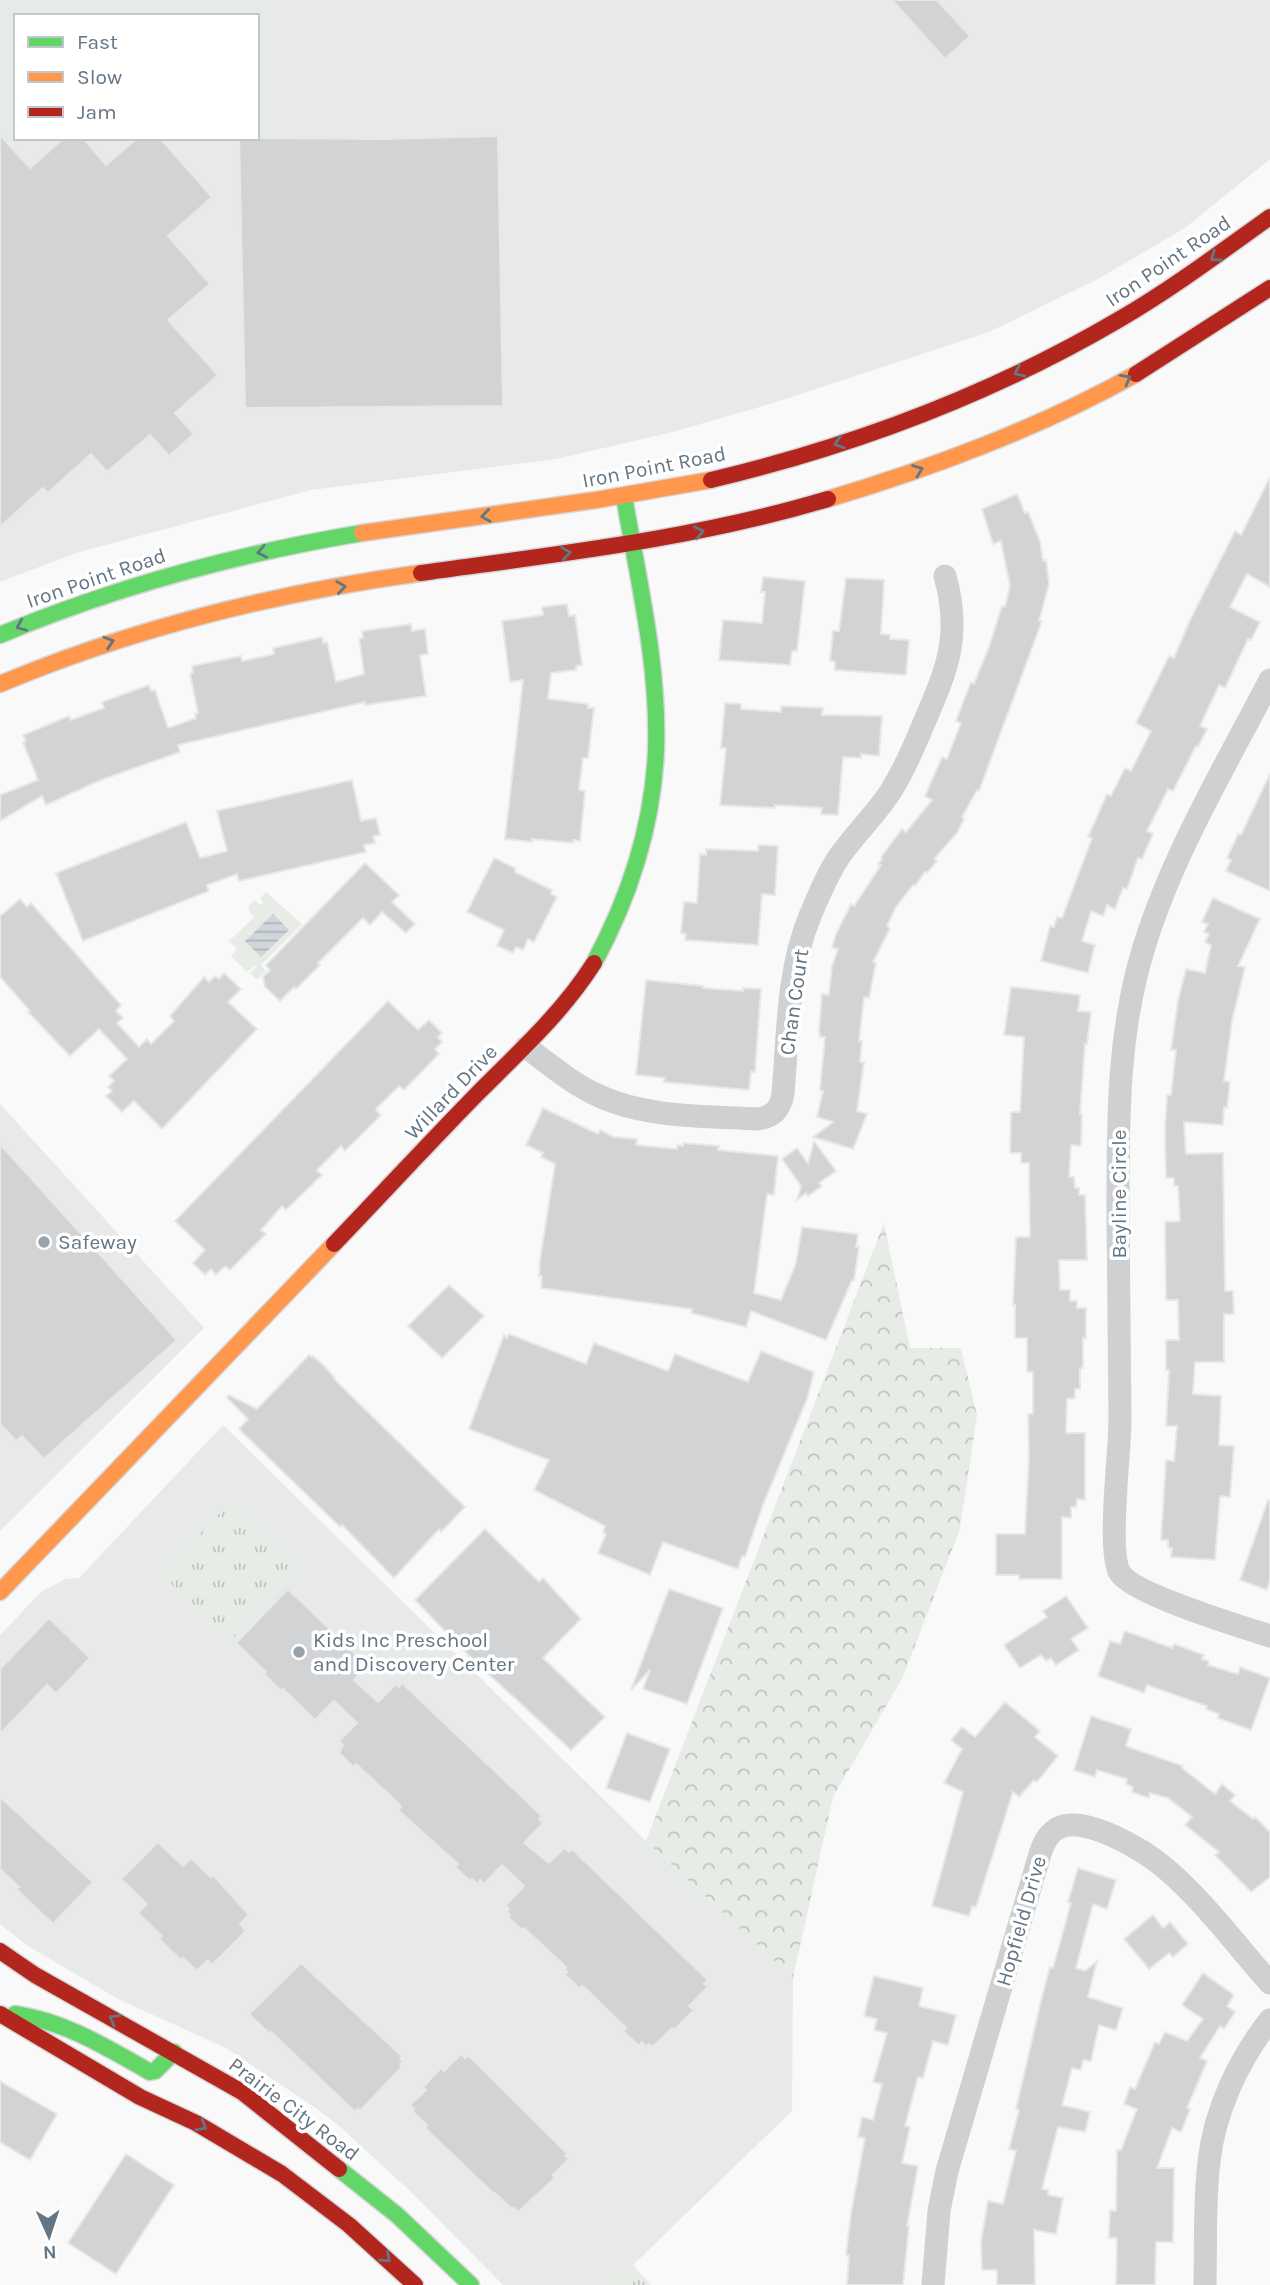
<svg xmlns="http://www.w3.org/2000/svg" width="1270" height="2285" font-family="Karla,sans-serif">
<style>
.built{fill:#e8e9e9;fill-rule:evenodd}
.grass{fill:url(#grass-tufts)}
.forest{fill:url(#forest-crowns)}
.pitch{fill:#e8ece7}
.water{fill:url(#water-rules)}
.building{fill:#d1d3d4;stroke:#e8e8e8;stroke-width:2}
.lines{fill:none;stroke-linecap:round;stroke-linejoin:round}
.fast-casing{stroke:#d6d7d8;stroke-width:19}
.slow-casing{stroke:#d6d7d8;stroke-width:19}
.jam-casing{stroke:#d6d7d8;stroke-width:19}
.street{stroke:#cfd0d1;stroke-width:23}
.fast{stroke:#63d668;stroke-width:16}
.slow{stroke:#ff974d;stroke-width:16}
.jam{stroke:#b3261e;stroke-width:16}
.oneway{stroke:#647583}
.poi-dot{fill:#98a3ac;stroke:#fff;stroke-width:2.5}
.labels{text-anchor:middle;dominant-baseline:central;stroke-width:7;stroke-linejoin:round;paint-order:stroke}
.street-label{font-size:21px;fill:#647583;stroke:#fff}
.poi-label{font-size:21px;fill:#647583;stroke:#fff;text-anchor:start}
</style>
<defs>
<pattern id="grass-tufts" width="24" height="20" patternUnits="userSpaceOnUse" patternTransform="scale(1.75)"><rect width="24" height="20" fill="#e8ece7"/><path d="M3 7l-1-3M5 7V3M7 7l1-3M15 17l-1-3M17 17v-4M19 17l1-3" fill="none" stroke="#c0c4c1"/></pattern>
<pattern id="forest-crowns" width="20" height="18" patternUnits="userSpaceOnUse" patternTransform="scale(1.75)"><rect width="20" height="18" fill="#e8ece7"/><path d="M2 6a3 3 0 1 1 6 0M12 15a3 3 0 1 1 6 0" fill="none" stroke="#c0c4c1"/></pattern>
<pattern id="water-rules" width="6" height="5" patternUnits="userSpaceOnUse" patternTransform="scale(1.75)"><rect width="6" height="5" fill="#d0d7da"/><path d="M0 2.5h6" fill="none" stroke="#acb3b6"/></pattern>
</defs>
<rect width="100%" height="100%" fill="#f9f9f9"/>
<g class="built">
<path d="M0 0H1270V159L1185 228 1098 279 989 332 770 404 669 433 556 459 311 490 76 553 0 582ZM16 16H257V138H16Z"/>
<polygon points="0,1104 204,1328 0,1531"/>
<polygon points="223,1425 646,1841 793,1978 792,2111 633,2265 609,2285 503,2285 411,2192 337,2124 310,2104 226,2048 118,1999 28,1946 0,1924 0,1635 42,1591 66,1579 79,1578"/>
</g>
<g class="grass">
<polygon points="223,1510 239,1510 300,1570 230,1641 161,1574"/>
<polygon points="633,2265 651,2285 609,2285"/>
</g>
<polygon class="forest" points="884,1223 910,1348 961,1348 977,1415 960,1529 902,1679 833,1797 793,1978 646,1841"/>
<polygon class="pitch" points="266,892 302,924 261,965 266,971 257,980 250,973 256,967 254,966 247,972 231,956 237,949 229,941 254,917 249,911 250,909 248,907 255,900 260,905 263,902 260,898"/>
<polygon class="water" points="273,914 289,930 261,957 245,941"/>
<g class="building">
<polygon points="892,0 937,0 970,36 945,59"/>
<polygon points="0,135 30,168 64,138 83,138 106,165 137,138 160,138 212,197 168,236 210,284 168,320 218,375 175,413 194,434 169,456 150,435 107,472 91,454 48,493 43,488 0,527"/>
<polygon points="498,136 503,406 245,408 239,138 385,139"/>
<polygon points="1270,477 1270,587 1247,574 1230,607 1260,622 1251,640 1248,639 1225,688 1219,685 1200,726 1207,729 1198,747 1196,746 1173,791 1168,789 1147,831 1153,834 1142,859 1138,858 1127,889 1123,888 1115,909 1107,905 1103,916 1091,911 1082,941 1095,945 1088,973 1041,961 1050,926 1054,927 1057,917 1062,918 1092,838 1088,837 1107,794 1111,796 1125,768 1131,771 1151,731 1136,723 1169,656 1174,658 1191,618 1235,531 1241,535"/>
<polygon points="1017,494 1025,513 1028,512 1040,541 1043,561 1046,560 1049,584 1039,621 1042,621 979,791 977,790 962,817 964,819 957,833 934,859 937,861 927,873 925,872 915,886 913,885 896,907 887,926 890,928 873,962 876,963 869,998 864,997 859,1041 862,1041 860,1062 864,1062 857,1111 867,1114 853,1149 813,1137 833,1122 817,1117 823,1091 820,1090 825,1037 820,1037 819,1031 822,994 829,995 832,966 838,949 832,947 836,934 851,904 854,906 881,865 878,864 882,859 881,857 902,829 906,832 932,800 925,796 942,757 947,759 961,723 956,721 971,682 974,684 989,647 1002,606 1005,607 1010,586 1001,541 993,544 982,509"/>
<polygon points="763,577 805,581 797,651 792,651 790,665 719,660 723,620 762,623 765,592 761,592"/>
<polygon points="846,578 884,580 881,634 890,635 890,639 909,640 906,675 835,670 835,662 830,661 833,631 839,631"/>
<polygon points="567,604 569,616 575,615 582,665 576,666 576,670 551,673 548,699 588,704 588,708 594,708 588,758 583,758 579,790 585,791 580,841 573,840 573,843 532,839 532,842 505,839 523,680 510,682 502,621 543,615 542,607"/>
<polygon points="411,624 412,631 425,629 428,654 420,655 426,696 365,705 365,702 178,745 180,752 101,780 46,805 42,796 0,821 0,795 38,780 23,742 26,741 23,735 69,716 71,720 104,708 102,702 149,685 151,691 155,690 168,728 196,718 195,714 198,713 190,674 193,673 192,666 241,656 242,661 274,654 273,648 322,637 323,643 327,642 336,682 364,674 359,638 363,638 362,631"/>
<polygon points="725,703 741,704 741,709 781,712 781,706 823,708 822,715 882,716 879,756 861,754 861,758 843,757 838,815 821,814 822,808 775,805 775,808 720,805 726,748 721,748"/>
<polygon points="1270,774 1270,891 1226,871 1231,860 1227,858 1238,834 1241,835"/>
<polygon points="352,780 361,821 376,818 380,835 373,836 375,843 364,845 366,852 239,881 237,874 207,885 209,891 83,941 56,873 186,822 200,858 227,851 217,811"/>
<polygon points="758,845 778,846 775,895 762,894 758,945 685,940 686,934 681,933 684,902 697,903 700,854 706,855 706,849 758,851"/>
<polygon points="494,858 515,868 515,872 552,890 551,894 557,897 534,942 528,939 523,950 516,947 513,953 497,946 504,930 467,912"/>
<polygon points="365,863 399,895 392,902 415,924 406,933 382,912 370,925 363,918 318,963 320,965 296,989 294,987 280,1001 265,987 263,977 270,970 266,965"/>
<polygon points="1213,898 1260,919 1238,966 1245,967 1232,1021 1224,1081 1230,1082 1227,1108 1224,1107 1223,1125 1184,1122 1186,1154 1223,1153 1225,1291 1233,1291 1234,1314 1224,1314 1224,1362 1195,1362 1193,1394 1221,1396 1219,1445 1234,1446 1230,1497 1220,1496 1215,1560 1171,1557 1172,1548 1168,1548 1168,1540 1161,1540 1166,1460 1174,1461 1177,1426 1166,1426 1169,1370 1166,1370 1166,1340 1179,1340 1178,1300 1166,1300 1165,1222 1180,1221 1178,1186 1174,1186 1174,1178 1166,1178 1165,1130 1167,1095 1171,1095 1176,1050 1171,1050 1178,1001 1186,969 1205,973 1211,945 1205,942 1209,934 1204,932 1208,924 1202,922"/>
<polygon points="20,899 27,907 31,903 121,1005 116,1011 123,1018 117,1023 139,1047 147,1039 151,1044 174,1021 170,1016 204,977 209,982 215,976 219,979 224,973 241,989 228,1002 257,1029 162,1129 134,1101 122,1112 106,1096 112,1091 108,1087 114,1081 109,1076 127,1059 99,1029 70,1056 28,1012 30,1011 0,977 0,916"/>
<polygon points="646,980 703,986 703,988 743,991 743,988 761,989 755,1072 751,1071 749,1090 664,1082 665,1078 636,1075"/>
<polygon points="1011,987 1080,995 1078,1011 1091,1012 1087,1044 1085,1044 1080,1114 1082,1114 1081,1146 1071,1145 1069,1177 1074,1177 1075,1188 1079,1188 1079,1195 1085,1195 1087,1260 1059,1260 1060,1290 1070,1290 1070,1301 1077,1301 1077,1308 1086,1308 1086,1338 1083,1338 1083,1368 1080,1368 1080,1389 1075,1389 1075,1398 1067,1399 1066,1433 1085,1433 1085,1500 1077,1499 1076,1507 1071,1507 1071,1518 1062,1517 1062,1579 1019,1579 1019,1575 996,1575 996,1534 1025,1534 1029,1458 1028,1414 1033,1414 1033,1372 1027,1372 1027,1338 1015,1338 1015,1305 1013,1305 1016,1237 1030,1237 1029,1163 1021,1163 1021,1153 1010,1153 1011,1112 1020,1112 1024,1037 1004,1035"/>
<polygon points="388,1001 418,1030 429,1020 442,1033 438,1037 442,1042 435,1049 439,1054 404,1090 399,1086 378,1107 376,1110 381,1115 345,1151 341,1146 317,1170 322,1175 286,1210 282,1206 261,1230 266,1234 230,1270 225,1266 216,1275 211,1269 205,1275 193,1263 205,1250 175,1221"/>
<polygon points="543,1108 598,1134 600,1130 614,1137 637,1139 636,1145 677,1149 677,1145 683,1146 683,1143 719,1146 718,1150 778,1156 774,1195 767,1194 754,1293 781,1300 796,1263 802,1227 858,1234 856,1247 859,1247 854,1280 852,1280 826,1340 751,1311 746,1327 691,1313 692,1309 541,1288 542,1276 539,1276 540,1260 555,1164 541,1157 543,1153 526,1145"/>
<polygon points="814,1141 836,1171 819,1183 822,1186 808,1196 806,1193 797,1200 801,1186 782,1159 797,1148 808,1164"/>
<polygon points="0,1144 177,1340 44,1459 22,1436 16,1441 0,1424"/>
<polygon points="449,1285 484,1316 442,1358 408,1326"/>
<polygon points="509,1334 586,1364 594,1343 668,1371 675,1354 748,1382 761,1351 814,1372 807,1399 763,1505 745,1557 742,1556 738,1569 663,1542 650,1575 598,1553 606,1534 603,1533 605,1526 534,1490 549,1460 469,1429 504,1335 507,1338"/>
<polygon points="309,1355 312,1357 313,1356 324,1366 335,1378 334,1379 465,1507 441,1532 439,1529 394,1578 342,1525 340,1527 239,1429 248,1419 227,1398 229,1395 257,1409"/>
<polygon points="1268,1500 1270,1501 1270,1579 1267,1590 1240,1580"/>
<polygon points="485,1529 539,1582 543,1578 581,1619 543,1658 605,1717 571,1750 469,1656 415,1600"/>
<polygon points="288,1589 368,1666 354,1680 378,1702 396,1684 399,1687 402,1683 542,1816 539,1819 543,1823 524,1843 549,1863 564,1848 569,1852 572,1849 708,1980 704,1984 708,1987 689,2006 694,2010 674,2030 672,2028 653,2047 649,2044 646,2047 642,2042 639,2046 623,2031 626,2028 587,1990 582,1986 580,1989 564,1974 567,1972 564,1969 566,1967 524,1928 522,1930 508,1917 510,1915 506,1911 509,1909 506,1905 524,1886 502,1865 484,1884 480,1880 477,1884 472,1879 470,1881 455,1867 458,1864 398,1810 401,1807 398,1803 356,1764 353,1767 339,1753 343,1745 339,1741 357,1723 334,1701 315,1720 283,1689 281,1691 264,1674 266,1672 236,1643"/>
<polygon points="669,1589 723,1608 687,1704 643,1689 650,1670 631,1690"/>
<polygon points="1066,1596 1088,1628 1071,1639 1079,1650 1056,1665 1051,1658 1046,1661 1041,1655 1020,1668 1004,1645 1047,1617 1043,1611"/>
<polygon points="49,1618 90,1658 56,1694 47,1685 0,1734 0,1669"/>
<polygon points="1125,1631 1172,1648 1174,1644 1204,1655 1202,1659 1209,1661 1208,1665 1238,1674 1240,1667 1270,1678 1251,1730 1218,1718 1219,1714 1206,1709 1207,1706 1147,1685 1144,1693 1098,1676 1110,1641 1120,1644"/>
<polygon points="1005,1702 1040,1731 1035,1737 1058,1756 1037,1782 1034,1780 1019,1797 1013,1792 976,1907 972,1906 969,1916 932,1906 963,1792 944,1783 962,1749 951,1740 962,1727 975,1737"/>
<polygon points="1091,1716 1131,1729 1126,1746 1183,1766 1182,1768 1215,1794 1222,1784 1235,1795 1230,1801 1253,1819 1255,1817 1270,1832 1270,1877 1251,1892 1215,1855 1219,1852 1185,1825 1192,1817 1168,1798 1150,1793 1149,1798 1132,1792 1133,1787 1126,1784 1127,1779 1097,1770 1095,1777 1074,1770"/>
<polygon points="627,1733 670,1749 650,1802 606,1788"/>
<polygon points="0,1797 93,1882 53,1924 16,1889 19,1887 0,1869"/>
<polygon points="158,1842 183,1866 191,1858 211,1877 213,1875 249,1915 240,1924 246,1931 212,1965 208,1960 197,1971 183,1958 181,1960 159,1939 162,1936 138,1913 147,1904 121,1879"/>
<polygon points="1078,1868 1116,1880 1107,1909 1093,1904 1076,1968 1085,1971 1097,1961 1088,1997 1123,2008 1116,2030 1099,2025 1091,2061 1083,2060 1081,2070 1072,2068 1062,2105 1090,2112 1085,2132 1058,2127 1042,2189 1049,2190 1048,2195 1063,2198 1056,2234 1034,2230 1035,2285 997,2285 997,2270 982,2270 981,2241 988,2201 1003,2204 1016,2151 1009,2149 1019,2110 1016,2109 1041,2001 1050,1967 1053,1968 1071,1903 1068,1902"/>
<polygon points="1153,1915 1163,1928 1170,1922 1188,1944 1173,1957 1169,1953 1149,1969 1124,1939"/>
<polygon points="301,1963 402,2056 400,2058 403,2061 400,2065 402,2067 360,2111 358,2109 355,2112 271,2032 270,2034 249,2014"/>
<polygon points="1203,1973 1234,1995 1227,2006 1235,2012 1224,2029 1220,2026 1200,2058 1207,2061 1187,2108 1190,2109 1181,2132 1172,2128 1157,2168 1174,2168 1173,2242 1156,2242 1155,2285 1116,2285 1117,2238 1109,2238 1110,2210 1116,2211 1117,2150 1121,2150 1137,2109 1124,2104 1130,2087 1135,2089 1155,2042 1159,2044 1165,2032 1187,2041 1203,2019 1182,2005"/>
<polygon points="874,1976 923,1988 919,2006 956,2015 948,2045 933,2041 923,2078 918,2077 905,2126 910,2127 902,2163 918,2166 907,2226 909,2226 903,2285 847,2285 849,2255 846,2255 851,2213 865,2138 858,2137 862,2117 873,2120 882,2084 873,2082 887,2033 874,2030 877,2019 864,2016"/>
<polygon points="461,2054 465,2058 468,2055 568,2154 565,2156 569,2159 553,2175 555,2178 518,2212 514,2208 512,2209 495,2193 494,2194 425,2128 427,2125 412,2111 414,2109 410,2105 426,2090 423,2087 441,2068 444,2071"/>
<polygon points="0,2081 57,2114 30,2160 0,2142"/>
<polygon points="126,2154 174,2185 116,2274 68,2243"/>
</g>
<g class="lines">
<defs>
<g id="fast">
<path d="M0 635C117 586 237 554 362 533"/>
<path d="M594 963C630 896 653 826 656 750 659 664 638 580 624 496"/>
<path d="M15 2014C66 2022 106 2047 150 2072L155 2071 174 2052"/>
<polyline points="339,2169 397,2215 471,2285"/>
</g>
<g id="slow">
<path d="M828 499C929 469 1044 426 1136 374"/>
<polyline points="362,533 596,500 711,480"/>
<path d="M0 684C136 627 275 593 421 573"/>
<polyline points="0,1592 334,1244"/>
</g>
<g id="jam">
<polyline points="1136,374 1270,288"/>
<path d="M711 480C854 446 994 393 1120 319 1173 288 1221 252 1270 217"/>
<path d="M421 573C558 554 695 539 828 499"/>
<path d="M334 1244C382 1194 429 1143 478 1093 520 1051 562 1013 594 963"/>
<polyline points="0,1951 35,1975 242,2092 339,2169"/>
<polyline points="0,2014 140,2097 196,2123 282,2174 349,2225 415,2285"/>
</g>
</defs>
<use href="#fast" class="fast-casing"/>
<use href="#slow" class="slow-casing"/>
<use href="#jam" class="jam-casing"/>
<g class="street">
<path d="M1270 680C1225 767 1173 853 1144 947 1117 1034 1118 1123 1118 1213 1119 1282 1119 1351 1120 1421 1120 1452 1107 1552 1120 1573 1133 1594 1242 1627 1270 1636"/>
<path d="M526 1047C549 1064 571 1083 597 1095 645 1118 705 1116 757 1119 773 1117 780 1110 783 1094 788 1035 787 971 810 916 819 895 828 872 841 854 857 832 876 814 891 791 904 770 914 747 923 725 947 669 962 637 945 576"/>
<path d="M933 2285 939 2211 947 2171 1040 1854C1043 1844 1049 1833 1058 1828 1085 1814 1145 1851 1165 1868 1204 1901 1236 1945 1270 1983"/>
<path d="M1205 2285C1206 2244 1204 2202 1209 2162 1214 2112 1239 2059 1270 2020"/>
</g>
<use href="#fast" class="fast"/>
<use href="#slow" class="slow"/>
<use href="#jam" class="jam"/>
</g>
<defs><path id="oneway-chevron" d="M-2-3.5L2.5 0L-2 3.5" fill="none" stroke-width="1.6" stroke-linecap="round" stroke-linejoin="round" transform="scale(1.75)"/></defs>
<g class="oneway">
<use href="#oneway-chevron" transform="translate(1215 257) rotate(145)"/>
<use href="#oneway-chevron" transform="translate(1019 372) rotate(154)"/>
<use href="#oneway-chevron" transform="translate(1126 379) rotate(-29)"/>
<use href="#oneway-chevron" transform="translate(839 443) rotate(162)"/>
<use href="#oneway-chevron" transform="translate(918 470) rotate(-21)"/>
<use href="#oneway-chevron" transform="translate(486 516) rotate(172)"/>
<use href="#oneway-chevron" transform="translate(699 532) rotate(-12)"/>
<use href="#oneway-chevron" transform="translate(262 552) rotate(169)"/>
<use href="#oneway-chevron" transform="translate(566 553) rotate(-8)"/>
<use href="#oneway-chevron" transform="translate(341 587) rotate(-8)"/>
<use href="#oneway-chevron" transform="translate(21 626) rotate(157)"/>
<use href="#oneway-chevron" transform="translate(109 642) rotate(-18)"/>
<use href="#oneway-chevron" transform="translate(114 2019) rotate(-151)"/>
<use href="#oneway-chevron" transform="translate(202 2126) rotate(30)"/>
<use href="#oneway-chevron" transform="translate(386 2258) rotate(42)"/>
</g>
<g class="poi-dot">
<circle cx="44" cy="1242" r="7"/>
<circle cx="299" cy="1652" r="7"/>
</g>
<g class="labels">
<g class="street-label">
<text transform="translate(1168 261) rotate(-34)">Iron Point Road</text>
<text transform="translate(654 467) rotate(-11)">Iron Point Road</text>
<text transform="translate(96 578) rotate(-19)">Iron Point Road</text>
<text transform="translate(794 1002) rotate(-82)">Chan Court</text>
<text transform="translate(451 1092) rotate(-46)">Willard Drive</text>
<text transform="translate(1119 1194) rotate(-90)">Bayline Circle</text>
<text transform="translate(1021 1921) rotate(-74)">Hopfield Drive</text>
<text transform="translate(294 2109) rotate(37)">Prairie City Road</text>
</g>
<g class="poi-label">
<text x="58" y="1242">Safeway</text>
<text x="313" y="1640">Kids Inc Preschool<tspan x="313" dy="24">and Discovery Center</tspan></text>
</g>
</g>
<rect x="14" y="14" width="245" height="126" fill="#ffffff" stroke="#c1c8cd" stroke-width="2"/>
<rect x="28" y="37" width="35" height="10" fill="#63d668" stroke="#c1c8cd" stroke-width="2"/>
<text x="77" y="49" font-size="21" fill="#647583">Fast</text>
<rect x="28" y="72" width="35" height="10" fill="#ff974d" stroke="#c1c8cd" stroke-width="2"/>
<text x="77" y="84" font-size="21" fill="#647583">Slow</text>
<rect x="28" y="107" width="35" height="10" fill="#b3261e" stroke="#c1c8cd" stroke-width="2"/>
<text x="77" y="119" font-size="21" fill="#647583">Jam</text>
<g transform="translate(49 2236) rotate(177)" stroke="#ffffff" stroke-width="5" paint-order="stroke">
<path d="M0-5L12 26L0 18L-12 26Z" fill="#647583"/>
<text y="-10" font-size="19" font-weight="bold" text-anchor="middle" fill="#647583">N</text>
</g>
</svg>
